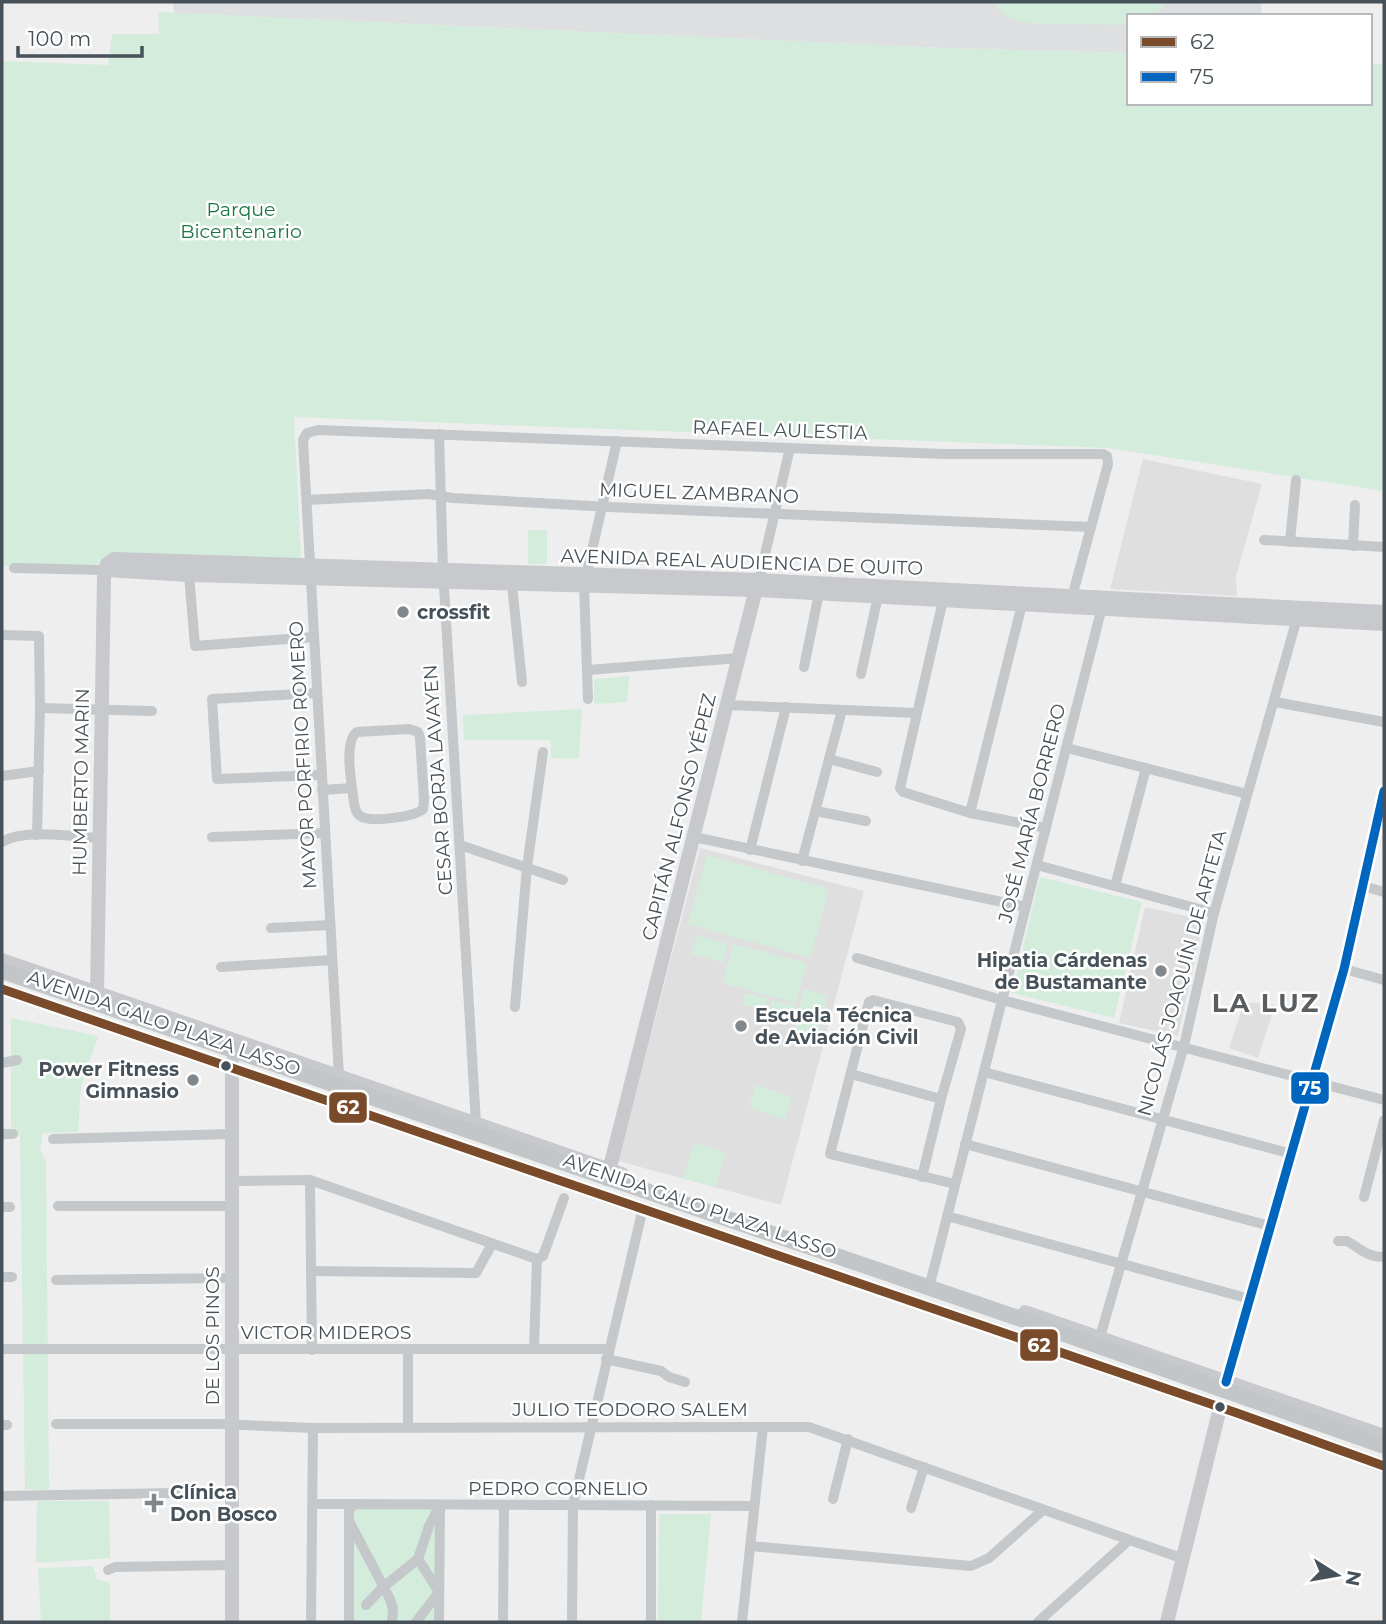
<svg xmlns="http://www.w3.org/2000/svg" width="1386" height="1624" font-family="Montserrat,sans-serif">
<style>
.education{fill:#e0dfdf}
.airport{fill:#dedfe1}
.green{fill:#d3ecdc}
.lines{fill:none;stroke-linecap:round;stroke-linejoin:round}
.street{stroke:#c5c8ca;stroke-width:10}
.secondary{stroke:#c7c9cc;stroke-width:14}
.primary{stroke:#c3c6c9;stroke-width:16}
.bus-1-casing{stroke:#fff;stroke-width:14}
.bus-2-casing{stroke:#fff;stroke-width:14}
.bus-1{stroke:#7a4b2a;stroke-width:9}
.bus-2{stroke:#0065bd;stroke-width:9}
.poi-dot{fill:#81888d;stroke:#fff;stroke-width:2.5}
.bus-dot{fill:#465159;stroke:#fff;stroke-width:2.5}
.labels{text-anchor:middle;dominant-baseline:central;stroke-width:5;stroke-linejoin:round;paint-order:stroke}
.park-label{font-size:19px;fill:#1d7545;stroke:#fff}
.street-label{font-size:19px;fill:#465159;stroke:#fff}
.poi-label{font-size:19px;font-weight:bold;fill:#465159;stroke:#fff;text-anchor:start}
.district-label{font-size:26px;font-weight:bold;letter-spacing:2px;fill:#5a5e61;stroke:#fff}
.line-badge{stroke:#fff;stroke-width:2.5}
.badge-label{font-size:19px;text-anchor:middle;font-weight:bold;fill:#fff}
</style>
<rect width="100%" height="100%" fill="#eee"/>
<g class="education">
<polygon points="1143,459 1262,484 1236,576 1237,596 1110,589"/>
<polygon points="700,848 864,891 781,1205 618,1161"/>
<polygon points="1145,907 1204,920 1178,1036 1119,1023"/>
<polygon points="1244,1002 1275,1005 1258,1058 1229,1048"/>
</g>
<polygon class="airport" points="173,2 1261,2 1262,16 1129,16 1129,53 942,48 174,13"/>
<g class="green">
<polygon points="993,2 1167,2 1156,16 1129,16 1129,25 1023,23 1003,14"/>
<polygon points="158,12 942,48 1129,53 1129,103 1370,103 1370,64 1384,64 1384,491 1109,448 294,417 301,560 2,566 2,61 108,65 112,34 159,34"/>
<rect x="528" y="530" width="19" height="34"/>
<polygon points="629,676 627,702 594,704 594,679"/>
<polygon points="582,709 579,759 551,758 551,740 464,740 463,715"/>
<polygon points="707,855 829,889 810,958 688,924"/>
<polygon points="1040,877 1142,902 1114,1018 1012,993"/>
<polygon points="697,935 728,944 723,963 691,954"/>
<polygon points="733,944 806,963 796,1003 723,983"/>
<polygon points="804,989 827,995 817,1042 793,1036"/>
<polygon points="745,993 768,998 765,1010 742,1005"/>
<polygon points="772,1000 795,1006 792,1018 769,1012"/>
<polygon points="11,1018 98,1036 81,1086 78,1132 43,1133 40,1150 46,1161 49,1490 25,1489 20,1137 11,1126"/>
<polygon points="756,1085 792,1097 784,1120 749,1107"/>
<polygon points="695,1143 726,1153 715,1187 682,1178"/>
<polygon points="37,1501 109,1501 110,1558 36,1563"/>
<polygon points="440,1505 439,1622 350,1622 351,1508"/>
<polygon points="659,1514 711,1514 701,1622 658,1622"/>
<polygon points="93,1566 97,1579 110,1583 110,1622 41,1622 38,1568"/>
</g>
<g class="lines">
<g class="street">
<polyline points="439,434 443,570 476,1123"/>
<polyline points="307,500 428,494 453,498 609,507 1091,527"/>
<polyline points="1264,540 1384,547"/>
<polyline points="1290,542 1296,480"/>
<polyline points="1353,546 1355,505"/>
<polyline points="14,568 105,570"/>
<polyline points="189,575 195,646 314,637"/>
<polyline points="759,580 790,448"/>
<polyline points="512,585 522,682"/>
<polyline points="943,600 900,788 903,792 970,813 1046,828"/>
<polyline points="2,635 39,636 40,708 37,835"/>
<polyline points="804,667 819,593"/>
<polyline points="588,670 739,658"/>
<polyline points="861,674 878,596"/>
<polyline points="317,693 212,699 217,779 321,775"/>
<polyline points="588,699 584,585 617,441"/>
<polyline points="1275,702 1384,722"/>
<polyline points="727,705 916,713"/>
<polyline points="40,708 152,711"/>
<path d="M409 729 418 732 420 738 424 799 423 809C415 817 373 822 362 817 356 814 355 809 354 803 352 786 343 742 357 732Z"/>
<polyline points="1067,748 1247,794"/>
<polyline points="829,759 877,772"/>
<polyline points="2,776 39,771"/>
<polyline points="322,790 352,788"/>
<polyline points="816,811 866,821"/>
<polyline points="970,813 1022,604"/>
<polyline points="212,837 325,833"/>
<polyline points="694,837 1026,907"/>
<path d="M2 842C24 828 73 837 99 838"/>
<polyline points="460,845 563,880"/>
<polyline points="750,850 786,707"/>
<polyline points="802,861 842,710"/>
<polyline points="1037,865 1214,913"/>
<polyline points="1115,886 1146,768"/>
<polyline points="1363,886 1384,892"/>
<polyline points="271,928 330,925"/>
<polyline points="857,958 1002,1000 1384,1100"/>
<polyline points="221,967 332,960"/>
<polyline points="1344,969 1384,980"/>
<polyline points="515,1007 527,867 543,752"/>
<polyline points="2,1063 17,1060"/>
<polyline points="984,1072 1292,1154"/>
<polyline points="851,1074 941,1099"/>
<polyline points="339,1076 303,440 307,433 318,430 944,454 1103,454 1107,456 1108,464 1072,597"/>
<polyline points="2,1134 13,1134"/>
<polyline points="53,1139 231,1134"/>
<polyline points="965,1144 1270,1226"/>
<polyline points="922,1177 941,1099 961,1029 958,1022 873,1000 869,1002 830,1154 955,1184"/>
<polyline points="310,1180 312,1350"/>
<polyline points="232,1181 310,1180 537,1259"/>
<polyline points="1364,1197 1384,1120"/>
<polyline points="58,1206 231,1206"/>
<polyline points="2,1207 10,1207"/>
<polyline points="947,1216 1250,1299"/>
<path d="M1338 1241H1347C1361 1249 1367 1257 1384 1257"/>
<polyline points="537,1259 543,1256 564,1198"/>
<polyline points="311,1271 476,1273 492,1244"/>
<polyline points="2,1277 12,1277"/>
<polyline points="56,1280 231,1278"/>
<polyline points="931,1280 1103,603"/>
<polyline points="1100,1337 1184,1046 1214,913 1297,618"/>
<polyline points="534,1348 537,1259"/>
<polyline points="2,1349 608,1349"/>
<polyline points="408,1350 408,1426"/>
<polyline points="606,1359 661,1371 669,1377 685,1382"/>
<polyline points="1226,1382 1344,969 1384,791"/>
<polyline points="56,1424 221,1424 313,1428 809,1427 1181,1558"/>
<polyline points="2,1425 7,1425"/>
<polyline points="2,1496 232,1492"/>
<polyline points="833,1499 848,1439"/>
<polyline points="312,1504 355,1504"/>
<polyline points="651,1505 651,1622"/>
<polyline points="911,1508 924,1467"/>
<polyline points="349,1525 349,1622"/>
<polyline points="750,1546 971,1566 989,1558 1042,1511"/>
<polyline points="108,1570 115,1567 232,1565"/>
<polyline points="366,1605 382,1588 418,1559 429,1526 440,1505"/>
<polyline points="311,1622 313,1428"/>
<polyline points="392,1622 393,1609 390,1599 349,1521 349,1510 355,1504 753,1506"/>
<polyline points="416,1622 439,1592 418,1559"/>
<polyline points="439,1622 440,1509"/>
<polyline points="503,1622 504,1506"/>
<polyline points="572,1622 573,1505 643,1208"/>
<polyline points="742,1622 763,1427"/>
<polyline points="1038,1622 1128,1541"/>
</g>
<g class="secondary">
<polyline points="105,570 189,575 756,590 1384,624"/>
<polyline points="2,960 622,1174"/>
<polyline points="2,989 1237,1413 1384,1466"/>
<polyline points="97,994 104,577 107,564 114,559 759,580 1384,612"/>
<polyline points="607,1179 758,581"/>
<polyline points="1025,1312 1384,1436"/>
<polyline points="232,1622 232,1062"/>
<polyline points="1167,1622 1220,1408"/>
</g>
<polyline class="primary" points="2,971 1027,1321 1384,1446"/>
<defs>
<polyline id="bus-1" points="2,989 1237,1413 1384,1466"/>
<polyline id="bus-2" points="1226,1382 1344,969 1384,791"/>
</defs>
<use href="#bus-1" class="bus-1-casing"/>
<use href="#bus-2" class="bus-2-casing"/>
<use href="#bus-1" class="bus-1"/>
<use href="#bus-2" class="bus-2"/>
</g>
<g class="poi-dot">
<circle cx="403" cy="612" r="7"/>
<circle cx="1161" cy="971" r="7"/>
<circle cx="741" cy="1026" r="7"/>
<circle cx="193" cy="1080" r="7"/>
<path d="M150.5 1492.5h7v7h7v7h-7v7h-7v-7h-7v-7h7z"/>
</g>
<g class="bus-dot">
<circle cx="226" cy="1066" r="6"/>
<circle cx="1220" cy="1407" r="6"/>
</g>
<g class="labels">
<g class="park-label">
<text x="241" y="209">Parque<tspan x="241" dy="22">Bicentenario</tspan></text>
</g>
<g class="street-label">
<text transform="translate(780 430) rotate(2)">RAFAEL AULESTIA</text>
<text transform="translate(699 493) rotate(2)">MIGUEL ZAMBRANO</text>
<text transform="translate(742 562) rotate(2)">AVENIDA REAL AUDIENCIA DE QUITO</text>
<text transform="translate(303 755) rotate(-93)">MAYOR PORFIRIO ROMERO</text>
<text transform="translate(438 780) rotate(-94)">CESAR BORJA LAVAYEN</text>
<text transform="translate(81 782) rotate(-89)">HUMBERTO MARIN</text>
<text transform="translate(1032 813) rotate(-76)">JOSÉ MARÍA BORRERO</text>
<text transform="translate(679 817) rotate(-76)">CAPITÁN ALFONSO YÉPEZ</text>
<text transform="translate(1182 973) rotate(-75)">NICOLÁS JOAQUÍN DE ARTETA</text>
<text transform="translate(164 1023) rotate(19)">AVENIDA GALO PLAZA LASSO</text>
<text transform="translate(700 1206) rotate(19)">AVENIDA GALO PLAZA LASSO</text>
<text x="326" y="1332">VICTOR MIDEROS</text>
<text transform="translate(212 1336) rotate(-90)">DE LOS PINOS</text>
<text x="630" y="1409">JULIO TEODORO SALEM</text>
<text x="558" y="1488">PEDRO CORNELIO</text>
</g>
<g class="poi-label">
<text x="417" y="612">crossfit</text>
<text x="1147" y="960" text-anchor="end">Hipatia Cárdenas<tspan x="1147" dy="22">de Bustamante</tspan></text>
<text x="755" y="1015">Escuela Técnica<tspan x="755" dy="22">de Aviación Civil</tspan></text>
<text x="179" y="1069" text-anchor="end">Power Fitness<tspan x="179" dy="22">Gimnasio</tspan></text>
<text x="170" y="1492">Clínica<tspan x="170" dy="22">Don Bosco</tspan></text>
</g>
<g class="district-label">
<text x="1266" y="1003">LA LUZ</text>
</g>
</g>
<g class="line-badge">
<rect x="1290" y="1071" width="40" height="34" rx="7" fill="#0065bd"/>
<rect x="328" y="1091" width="40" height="33" rx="7" fill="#7a4b2a"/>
<rect x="1019" y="1328" width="40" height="34" rx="7" fill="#7a4b2a"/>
</g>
<g class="badge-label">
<text x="1310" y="1095">75</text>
<text x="348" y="1114">62</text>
<text x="1039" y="1352">62</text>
</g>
<rect width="1386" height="1624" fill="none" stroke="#465159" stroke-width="7"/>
<rect x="1127" y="14" width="245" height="91" fill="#ffffff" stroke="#b5b9bd" stroke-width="2"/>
<rect x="1141" y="37" width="35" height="10" fill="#7a4b2a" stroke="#b5b9bd" stroke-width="2"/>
<text x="1190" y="49" font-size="21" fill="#465159">62</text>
<rect x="1141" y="72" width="35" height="10" fill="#0065bd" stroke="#b5b9bd" stroke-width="2"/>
<text x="1190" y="84" font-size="21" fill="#465159">75</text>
<g transform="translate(1337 1575) rotate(101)" stroke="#ffffff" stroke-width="5" paint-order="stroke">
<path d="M0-5L12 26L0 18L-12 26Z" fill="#465159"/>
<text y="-10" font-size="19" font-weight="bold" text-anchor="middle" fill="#465159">N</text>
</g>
<path d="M18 46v10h124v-10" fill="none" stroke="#465159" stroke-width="3.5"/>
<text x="28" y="46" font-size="21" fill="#465159" stroke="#ffffff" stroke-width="5" paint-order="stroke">100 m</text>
</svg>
